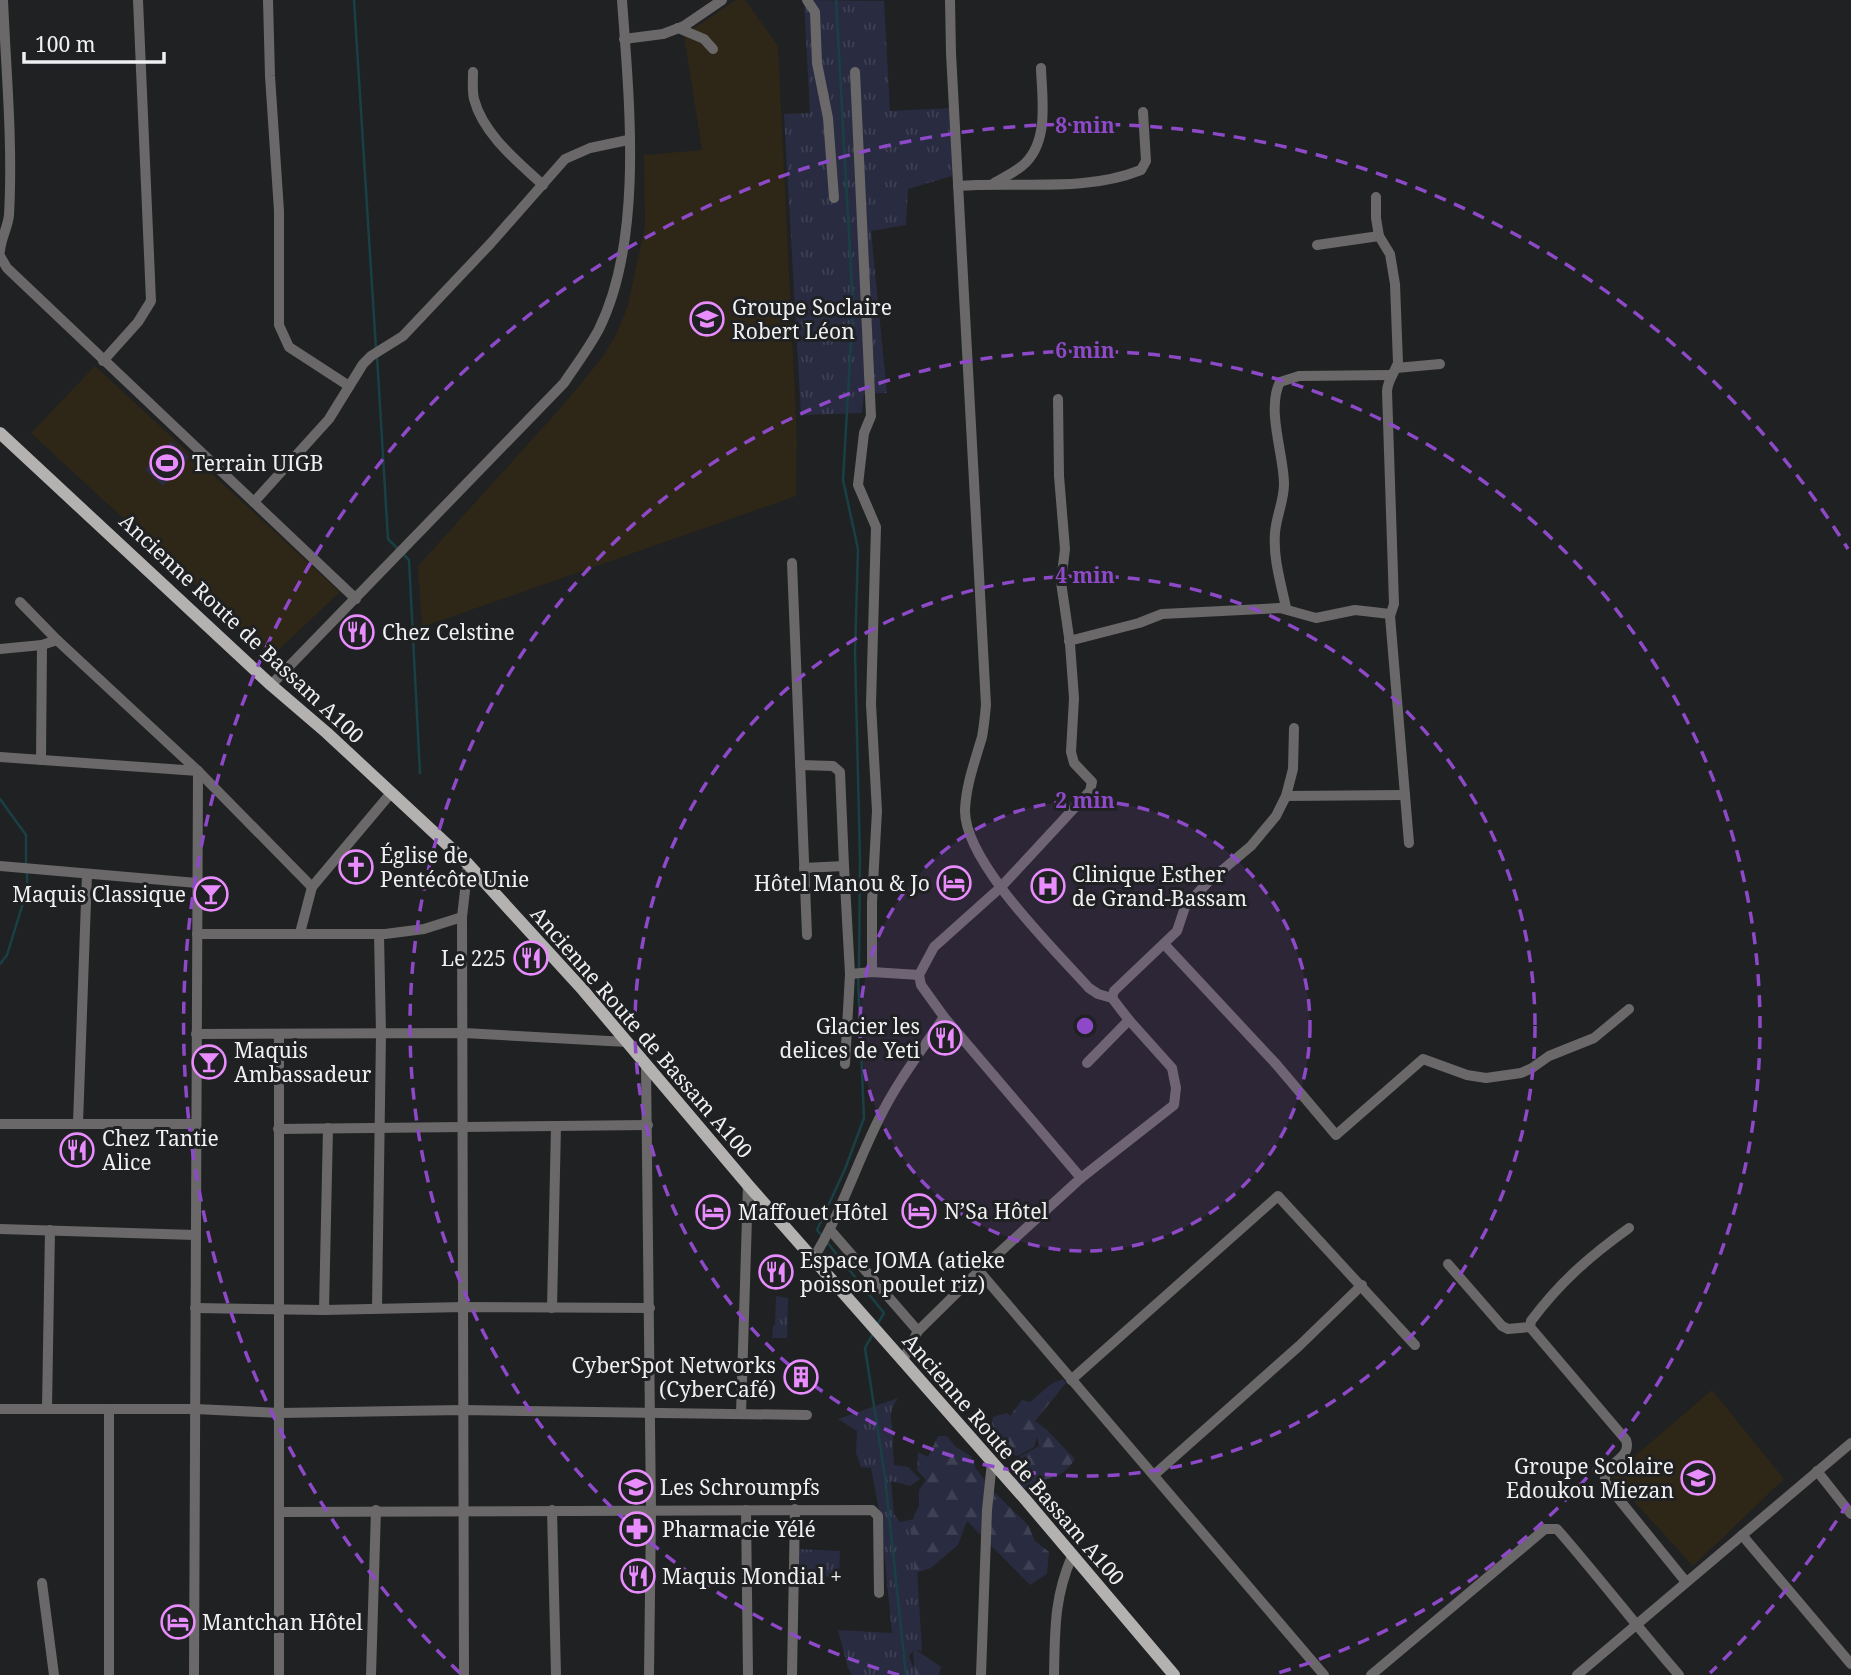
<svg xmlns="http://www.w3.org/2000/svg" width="1851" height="1675" font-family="'Noto Serif',serif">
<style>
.education{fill:#2e2717}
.grass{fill:url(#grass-tufts)}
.forest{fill:url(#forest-firs)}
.pitch{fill:#292b41}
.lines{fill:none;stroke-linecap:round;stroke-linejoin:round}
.stream{stroke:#194045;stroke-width:2.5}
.minor{stroke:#6a6868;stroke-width:10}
.major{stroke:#b4b1b1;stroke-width:12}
.ring{fill:none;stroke:#8d49c7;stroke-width:3.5;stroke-dasharray:12 9}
.labels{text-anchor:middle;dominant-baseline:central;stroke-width:6;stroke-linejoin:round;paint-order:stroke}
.poi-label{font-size:21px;fill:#f0f0f2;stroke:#202123;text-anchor:start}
.street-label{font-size:21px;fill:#f0f0f2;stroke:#202123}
.centre{fill:#8d49c7;stroke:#202123;stroke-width:3.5}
.ring-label{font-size:21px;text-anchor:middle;font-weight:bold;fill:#8d49c7;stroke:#202123;stroke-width:6;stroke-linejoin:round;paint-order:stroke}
</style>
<defs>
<pattern id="grass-tufts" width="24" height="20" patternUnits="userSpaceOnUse" patternTransform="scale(1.75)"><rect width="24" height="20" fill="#292b41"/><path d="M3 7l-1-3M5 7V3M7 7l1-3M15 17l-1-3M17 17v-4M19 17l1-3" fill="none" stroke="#3e4054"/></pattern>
<pattern id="forest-firs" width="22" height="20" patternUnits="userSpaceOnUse" patternTransform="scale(1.75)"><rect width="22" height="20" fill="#292b41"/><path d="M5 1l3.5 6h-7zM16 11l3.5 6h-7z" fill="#3e4054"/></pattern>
</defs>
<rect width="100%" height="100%" fill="#202123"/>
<g class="education">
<polygon points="736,0 745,0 778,46 797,439 796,496 422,627 418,566 564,404 602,358 617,333 628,305 645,226 644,155 702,150 684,35"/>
<polygon points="95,366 340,592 272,656 31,433"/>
<polygon points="1712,1390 1784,1479 1693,1566 1611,1476"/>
</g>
<g class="grass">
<polygon points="804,0 884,1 890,111 951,108 952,176 908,189 906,225 871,231 887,393 864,394 862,413 801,415 784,114 810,113"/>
<polygon points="776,1296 788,1298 787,1338 772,1338 773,1325 775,1325"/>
<path d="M898 1398C887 1415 892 1418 893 1436 893 1446 893 1455 894 1465L908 1467 920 1479 910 1486 891 1481 894 1514 900 1522 914 1519 922 1651 915 1649 909 1656 916 1675H852L848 1668 838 1630 892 1633 881 1521 871 1468 861 1467 856 1453 857 1431 838 1419Z"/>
<polygon points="796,1549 840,1551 839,1577 795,1575"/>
</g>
<g class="forest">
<path d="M1063 1379 1066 1383 1035 1421 1046 1429 1075 1459C1068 1470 1059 1477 1046 1479L1038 1490 1030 1493 1013 1478 1020 1465 1012 1461 1039 1446 1037 1437 1034 1447 1018 1456 999 1450 991 1427 993 1417 1007 1413 1010 1416 1022 1400 1030 1402 1051 1384Z"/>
<polygon points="938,1436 947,1436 956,1447 971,1456 976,1469 995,1493 1028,1525 1035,1541 1049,1552 1047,1574 1030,1585 967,1521 958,1545 931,1568 913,1574 915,1554 911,1541 914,1515 919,1506 919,1490 926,1480 917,1470 918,1452 928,1457"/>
<polygon points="915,1649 941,1667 939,1675 915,1675 913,1652"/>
</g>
<polygon class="pitch" points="171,441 189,457 163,486 145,470"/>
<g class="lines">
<g class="stream">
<polyline points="354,0 376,349"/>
<polyline points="836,0 853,307 843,480 858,549 855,652 860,860 859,971"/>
<polyline points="377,356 388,539 409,560 420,773"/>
<polyline points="0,799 26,835 26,865"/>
<polyline points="0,964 7,955 27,890 27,871"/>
<polyline points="822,1236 817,1230 845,1169 864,1118 858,977"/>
<polyline points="826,1241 884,1313 877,1325"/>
<polyline points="873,1334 865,1348 885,1477 906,1675"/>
</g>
<g class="minor">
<polyline points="268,0 270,76 279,211 279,325 289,347 349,386"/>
<polyline points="807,0 815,12 817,63 828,118 834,198"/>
<polyline points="678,28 704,39 713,49"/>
<polyline points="624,39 663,34 684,26 722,0"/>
<path d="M473 72C473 81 472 91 474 99 483 134 518 162 543 185"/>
<polyline points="855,72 871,416 864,433 858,485 876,527 871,704 877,811 872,902 872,972"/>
<path d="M994 183C1003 178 1013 173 1022 166 1050 143 1042 99 1041 68"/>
<path d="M958 186C1019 181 1083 193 1141 170L1146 161 1143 112"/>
<path d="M1376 197V218L1379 236 1390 254 1395 284 1398 363C1394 374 1388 379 1387 391L1394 604 1390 616 1409 843"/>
<polyline points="1317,245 1379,236"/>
<path d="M0 251C1 238 8 227 9 215 13 143 6 71 3 0"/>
<polyline points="0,256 7,268 356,599"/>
<polyline points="103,361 138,322 151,301 138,0"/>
<polyline points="1396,368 1440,364"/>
<polyline points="1058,399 1059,476 1065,549 1061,582 1070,644 1074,698 1071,752 1074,763 1092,782 1090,791 1001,887 934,947 919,975 921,985 944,1017 1081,1178"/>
<polyline points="254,502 329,419 363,364 371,356 403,336 491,243 565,159 590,148 628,140"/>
<polyline points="792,563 807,935"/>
<polyline points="20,602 57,640 198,771 312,887"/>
<path d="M1286 608C1281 583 1273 559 1275 533 1276 517 1284 501 1284 484 1284 455 1266 409 1280 382L1299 376 1392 375"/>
<polyline points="1069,641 1139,623 1162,614 1280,608 1316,618 1355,610 1390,614"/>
<polyline points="0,649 42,645"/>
<path d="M271 685 564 383C576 365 589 348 599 329 644 238 629 99 622 0"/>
<polyline points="0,757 198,771 194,1675"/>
<polyline points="41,760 42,645 57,640"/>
<polyline points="800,765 833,766 840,772 844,866"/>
<polyline points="1286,796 1405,795"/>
<polyline points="0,866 197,883"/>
<polyline points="804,868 844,866 850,974 845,1064"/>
<polyline points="300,933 312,887 391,793"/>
<polyline points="197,934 385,934 424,929 462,917"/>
<polyline points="1164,944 1276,1064 1336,1135 1423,1059 1467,1075 1486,1078 1521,1073 1532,1068 1549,1056 1594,1038 1629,1009"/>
<polyline points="850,974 872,972 919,975"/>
<polyline points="1112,998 1114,991 1177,931 1185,907 1208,882 1251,846 1276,816 1286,796 1293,769 1294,728"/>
<polyline points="196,1034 464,1033 627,1042"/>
<polyline points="279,1034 279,1675"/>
<polyline points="1087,1063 1129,1020"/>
<polyline points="646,1066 651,1512 649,1675"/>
<polyline points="78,1123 87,874"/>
<polyline points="0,1124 196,1124"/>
<polyline points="278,1129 648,1125"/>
<path d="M1629 1228C1590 1256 1560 1282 1531 1321L1530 1327 1626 1440C1633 1460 1602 1462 1605 1482L1686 1582"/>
<polyline points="0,1229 195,1235"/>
<polyline points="831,1231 918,1331"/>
<path d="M813 1259C841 1214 856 1164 880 1117 897 1082 922 1050 944 1017"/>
<polyline points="1448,1264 1502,1326 1508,1329 1530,1327"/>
<polyline points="979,1271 1324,1675"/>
<polyline points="195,1308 324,1310 464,1307 650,1308"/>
<polyline points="377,1308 381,1034 379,934"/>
<polyline points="552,1308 556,1126"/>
<polyline points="324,1310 328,1128"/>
<path d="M903 1360 918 1331 979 1271 1081 1178 1174 1105 1176 1088 1172 1068 1129 1020 1112 998 1098 994 1089 988C1055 950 964 862 965 810 966 785 975 761 982 737 984 727 985 715 986 705L951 53 950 0"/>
<polyline points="1071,1380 1278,1196 1415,1345"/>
<polyline points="47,1408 50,1230"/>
<polyline points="0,1409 195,1409 280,1413 462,1410 807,1415"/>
<polyline points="109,1410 109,1675"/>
<polyline points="741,1414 748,1185"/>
<polyline points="1817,1471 1851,1514"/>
<polyline points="1154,1475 1299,1346 1362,1285"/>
<polyline points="552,1510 556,1675"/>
<polyline points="746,1510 748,1675"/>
<polyline points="279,1512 872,1510 878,1516 879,1593"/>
<polyline points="1742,1535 1851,1664"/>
<polyline points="42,1583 54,1675"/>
<polyline points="371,1675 376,1510"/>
<polyline points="464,1675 462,917 468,864"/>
<polyline points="792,1675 795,1509"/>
<polyline points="981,1675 987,1510 992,1462"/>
<path d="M1054 1675C1055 1630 1054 1598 1072 1556"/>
<path d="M1371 1675 1545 1529H1557C1599 1577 1637 1627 1679 1675"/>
<polyline points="1577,1675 1851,1443"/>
</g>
<polyline class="major" points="0,433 271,685 327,733 468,864 583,990 748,1185 1025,1499 1174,1675"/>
</g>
<circle cx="1085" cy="1026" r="225" fill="#8d49c7" fill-opacity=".12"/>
<g class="ring">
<circle cx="1085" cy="1026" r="225"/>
<circle cx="1085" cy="1026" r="450"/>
<path d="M899 1675A675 675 0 1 1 1271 1675"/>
<path d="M1848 1503A900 900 0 0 1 1710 1673M460 1673A900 900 0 1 1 1848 549"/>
</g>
<defs>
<symbol id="school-ring" viewBox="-11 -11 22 22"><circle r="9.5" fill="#202123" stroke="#e98dfe" stroke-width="1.5"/><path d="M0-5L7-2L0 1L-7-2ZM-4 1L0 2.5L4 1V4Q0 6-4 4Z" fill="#e98dfe"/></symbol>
<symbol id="stadium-ring" viewBox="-11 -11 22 22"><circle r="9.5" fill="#202123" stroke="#e98dfe" stroke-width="1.5"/><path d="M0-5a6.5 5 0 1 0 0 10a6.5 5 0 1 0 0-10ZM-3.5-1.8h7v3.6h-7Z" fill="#e98dfe"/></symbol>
<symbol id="restaurant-ring" viewBox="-11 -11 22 22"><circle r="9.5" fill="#202123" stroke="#e98dfe" stroke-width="1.5"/><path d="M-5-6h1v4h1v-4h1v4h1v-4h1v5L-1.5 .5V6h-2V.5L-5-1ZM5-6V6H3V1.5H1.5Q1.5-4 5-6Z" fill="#e98dfe"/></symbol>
<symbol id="church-ring" viewBox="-11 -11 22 22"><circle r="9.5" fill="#202123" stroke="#e98dfe" stroke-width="1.5"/><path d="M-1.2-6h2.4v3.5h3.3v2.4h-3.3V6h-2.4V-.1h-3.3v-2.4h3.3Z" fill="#e98dfe"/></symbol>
<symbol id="hotel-ring" viewBox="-11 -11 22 22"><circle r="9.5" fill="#202123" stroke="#e98dfe" stroke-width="1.5"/><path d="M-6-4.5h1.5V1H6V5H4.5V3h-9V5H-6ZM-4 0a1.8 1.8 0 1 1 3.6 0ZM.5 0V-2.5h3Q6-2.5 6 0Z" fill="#e98dfe"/></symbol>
<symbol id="hospital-ring" viewBox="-11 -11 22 22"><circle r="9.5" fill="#202123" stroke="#e98dfe" stroke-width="1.5"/><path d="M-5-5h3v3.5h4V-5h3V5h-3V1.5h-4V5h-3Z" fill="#e98dfe"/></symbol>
<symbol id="bar-ring" viewBox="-11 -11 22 22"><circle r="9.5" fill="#202123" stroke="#e98dfe" stroke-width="1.5"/><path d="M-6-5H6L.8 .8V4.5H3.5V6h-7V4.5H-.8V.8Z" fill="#e98dfe"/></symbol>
<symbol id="building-ring" viewBox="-11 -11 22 22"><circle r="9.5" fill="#202123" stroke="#e98dfe" stroke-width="1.5"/><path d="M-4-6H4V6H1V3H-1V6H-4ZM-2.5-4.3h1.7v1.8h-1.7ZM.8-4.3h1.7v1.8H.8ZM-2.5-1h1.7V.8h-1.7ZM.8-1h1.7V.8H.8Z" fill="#e98dfe"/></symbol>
<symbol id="pharmacy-ring" viewBox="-11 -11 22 22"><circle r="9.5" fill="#202123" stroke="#e98dfe" stroke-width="1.5"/><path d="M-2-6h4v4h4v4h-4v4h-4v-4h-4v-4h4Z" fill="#e98dfe"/></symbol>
</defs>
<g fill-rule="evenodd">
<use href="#school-ring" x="688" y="300" width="38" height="38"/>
<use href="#stadium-ring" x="148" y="444" width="38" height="38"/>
<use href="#restaurant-ring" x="338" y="613" width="38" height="38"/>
<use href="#church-ring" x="337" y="848" width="38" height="38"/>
<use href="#hotel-ring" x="935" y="864" width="38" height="38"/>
<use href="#hospital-ring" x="1029" y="867" width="38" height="38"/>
<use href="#bar-ring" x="192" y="875" width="38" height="38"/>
<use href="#restaurant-ring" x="512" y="939" width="38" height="38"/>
<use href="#restaurant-ring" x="926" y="1019" width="38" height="38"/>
<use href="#bar-ring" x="190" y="1043" width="38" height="38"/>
<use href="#restaurant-ring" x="58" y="1131" width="38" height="38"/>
<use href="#hotel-ring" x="900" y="1192" width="38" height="38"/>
<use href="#hotel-ring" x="694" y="1193" width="38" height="38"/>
<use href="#restaurant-ring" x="757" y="1253" width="38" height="38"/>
<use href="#building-ring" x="782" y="1358" width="38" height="38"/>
<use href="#school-ring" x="1679" y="1459" width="38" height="38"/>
<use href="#school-ring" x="617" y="1468" width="38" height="38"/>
<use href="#pharmacy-ring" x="618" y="1510" width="38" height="38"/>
<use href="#restaurant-ring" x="619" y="1557" width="38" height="38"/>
<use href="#hotel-ring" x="159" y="1603" width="38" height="38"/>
</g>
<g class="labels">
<g class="poi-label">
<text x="732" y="307">Groupe Soclaire<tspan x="732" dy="24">Robert Léon</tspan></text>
<text x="192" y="463">Terrain UIGB</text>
<text x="382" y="632">Chez Celstine</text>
<text x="380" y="855">Église de<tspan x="380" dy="24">Pentécôte Unie</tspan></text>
<text x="1072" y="874">Clinique Esther<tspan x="1072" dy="24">de Grand-Bassam</tspan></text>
<text x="930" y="883" text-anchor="end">Hôtel Manou &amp; Jo</text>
<text x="186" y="894" text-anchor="end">Maquis Classique</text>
<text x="506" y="958" text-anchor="end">Le 225</text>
<text x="920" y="1026" text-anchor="end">Glacier les<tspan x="920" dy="24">delices de Yeti</tspan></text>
<text x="234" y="1050">Maquis<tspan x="234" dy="24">Ambassadeur</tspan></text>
<text x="102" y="1138">Chez Tantie<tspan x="102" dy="24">Alice</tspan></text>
<text x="944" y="1211">N’Sa Hôtel</text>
<text x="738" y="1212">Maffouet Hôtel</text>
<text x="800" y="1260">Espace JOMA (atieke<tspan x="800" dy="24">poisson poulet riz)</tspan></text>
<text x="776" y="1365" text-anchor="end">CyberSpot Networks<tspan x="776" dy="24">(CyberCafé)</tspan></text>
<text x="1674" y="1466" text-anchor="end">Groupe Scolaire<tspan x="1674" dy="24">Edoukou Miezan</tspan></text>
<text x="660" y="1487">Les Schroumpfs</text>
<text x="662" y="1529">Pharmacie Yélé</text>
<text x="662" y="1576">Maquis Mondial +</text>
<text x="202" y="1622">Mantchan Hôtel</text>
</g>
<g class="street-label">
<text transform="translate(242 628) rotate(43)">Ancienne Route de Bassam A100</text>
<text transform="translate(642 1032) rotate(49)">Ancienne Route de Bassam A100</text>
<text transform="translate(1014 1459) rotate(49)">Ancienne Route de Bassam A100</text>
</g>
</g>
<circle cx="1085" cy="1026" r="10" class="centre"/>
<g class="ring-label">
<text x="1085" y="133">8 min</text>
<text x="1085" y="358">6 min</text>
<text x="1085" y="583">4 min</text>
<text x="1085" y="808">2 min</text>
</g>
<path d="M24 52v10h140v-10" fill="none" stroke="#f0f0f2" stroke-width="3.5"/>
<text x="35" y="52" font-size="21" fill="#f0f0f2" stroke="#202123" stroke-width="5" paint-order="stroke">100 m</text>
</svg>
